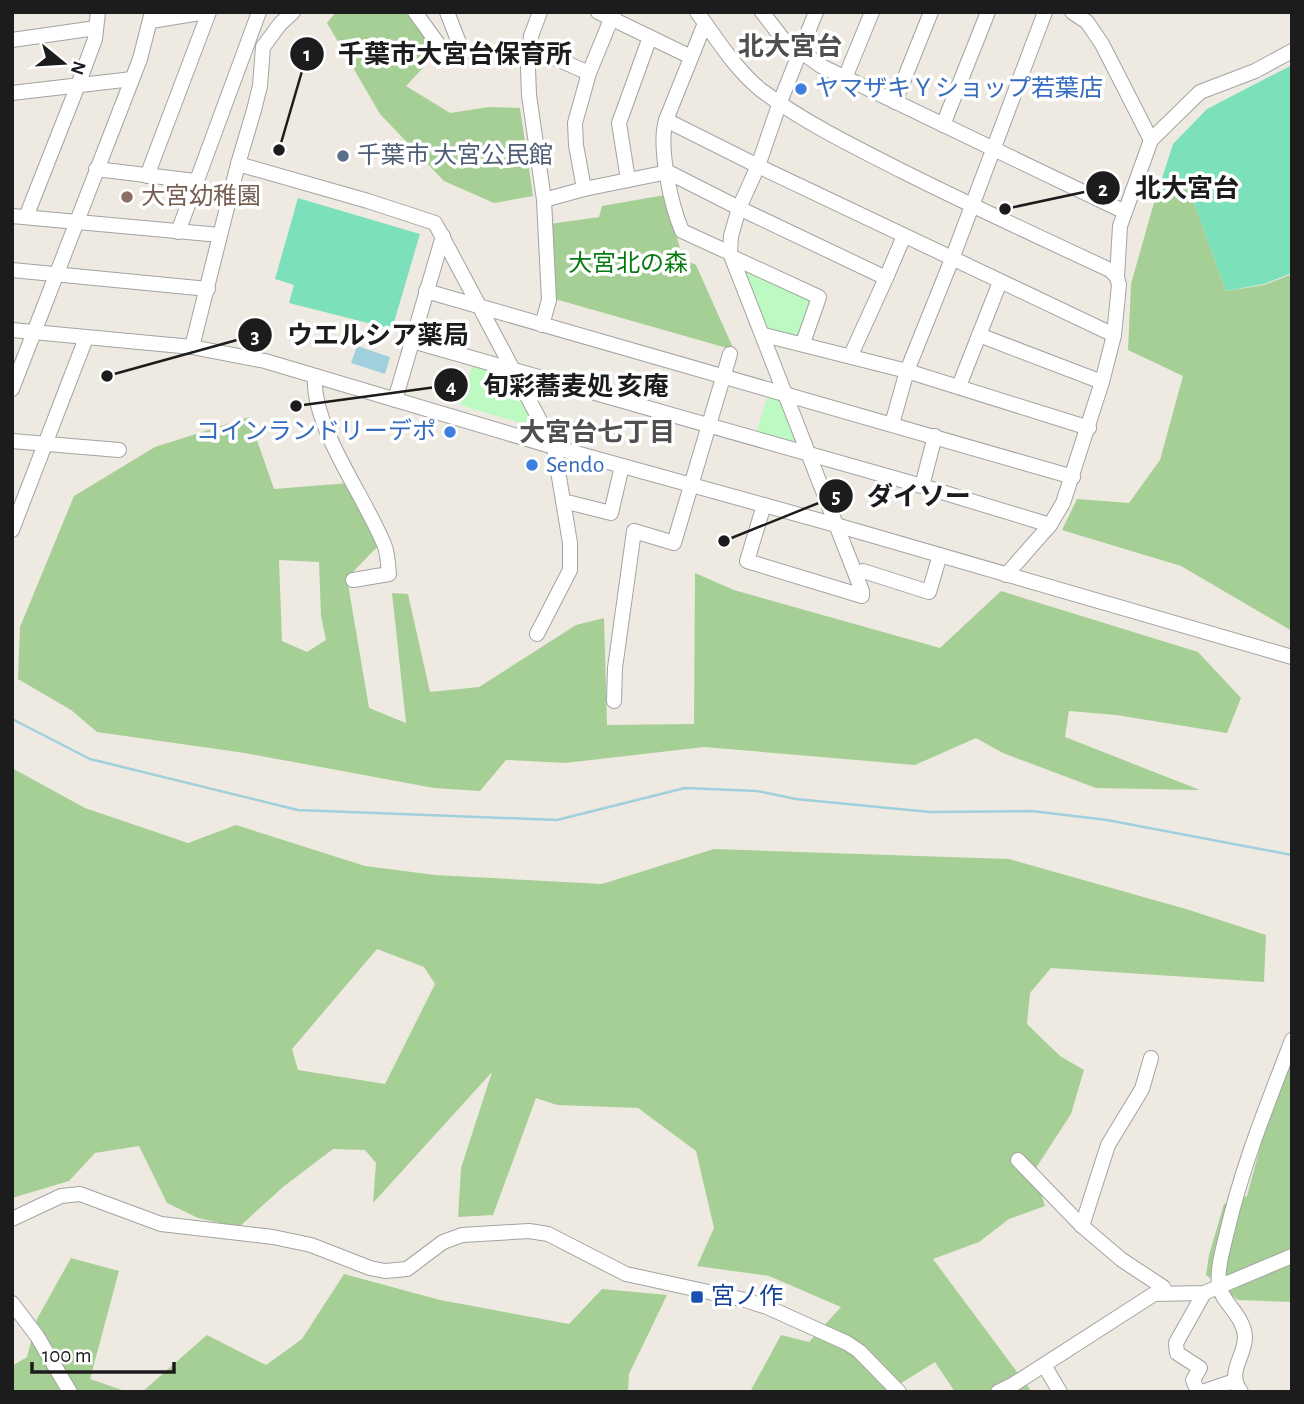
<svg xmlns="http://www.w3.org/2000/svg" width="1304" height="1404" font-family="'Alegreya Sans','Noto Sans JP',sans-serif">
<style>
.forest{fill:#a6cf95;fill-rule:evenodd}
.park{fill:#bcfac1}
.pitch{fill:#7ce0ba}
.water{fill:#a0cfdd}
.lines{fill:none;stroke-linecap:round;stroke-linejoin:round}
.stream{stroke:#a0cfdd;stroke-width:2.5}
.minor-casing{stroke:#a3a3a3;stroke-width:16}
.minor{stroke:#fff;stroke-width:14}
.shop-dot{fill:#3f7fe0;stroke:#fff;stroke-width:2.5}
.service-dot{fill:#5c6f8a;stroke:#fff;stroke-width:2.5}
.education-dot{fill:#8d6e63;stroke:#fff;stroke-width:2.5}
.transit-dot{fill:#1a4fb4;stroke:#fff;stroke-width:2.5}
.labels{text-anchor:middle;dominant-baseline:central;stroke-width:7;stroke-linejoin:round;paint-order:stroke}
.shop-label{font-size:24px;fill:#366cbe;stroke:#fff;text-anchor:start}
.service-label{font-size:24px;fill:#4e5e75;stroke:#fff;text-anchor:start}
.education-label{font-size:24px;fill:#785e54;stroke:#fff;text-anchor:start}
.park-label{font-size:24px;fill:#087c12;stroke:#fff}
.transit-label{font-size:24px;fill:#164399;stroke:#fff;text-anchor:start}
.neighbourhood-label{font-size:26px;font-weight:bold;fill:#4f4f4f;stroke:#fff}
.leader{fill:none;stroke:#1c1c1c;stroke-width:2.5}
.callout-dot{fill:#1c1c1c;stroke:#fff;stroke-width:2.5}
.mark-label{font-size:21px;text-anchor:middle;font-weight:bold;fill:#fff}
.callout-label{font-size:26px;text-anchor:middle;font-weight:bold;fill:#1c1c1c;stroke:#fff;stroke-width:7;stroke-linejoin:round;paint-order:stroke}
</style>
<rect width="100%" height="100%" fill="#eeeae1"/>
<g class="forest">
<polygon points="336,12 418,12 440,50 406,86 450,113 489,107 520,108 533,196 494,203 444,181 380,114 327,23"/>
<polygon points="1189,189 1226,291 1264,285 1292,274 1292,631 1181,566 1062,530 1077,499 1129,503 1160,460 1183,376 1128,350 1131,284 1157,192"/>
<polygon points="665,195 683,259 696,265 734,350 555,299 550,224 599,217 602,206"/>
<path d="M249 417 274 489 349 483 381 543 347 578 369 708 406 723 392 593 408 594 430 692 479 687 576 625 604 618 607 725 694 724 695 573 734 590 940 648 1001 591 1198 652 1241 698 1227 733 1116 715 1069 711 1065 737 1200 790 1096 788 1003 753 976 738 915 765 704 747 565 763 506 760 480 791 434 788 245 753 97 732 71 710 18 679 20 627 74 496 155 447ZM279 560 319 562 321 616 326 640 307 652 282 641Z"/>
<path d="M12 768 85 808 188 843 236 825 365 866 435 875 602 884 714 849 1009 859 1186 909 1266 935 1264 982 1051 968 1030 993 1027 1024 1060 1056 1084 1070 1071 1114 1034 1171 1045 1206 1009 1219 979 1242 933 1259 1032 1392H955L935 1362 887 1392H750L781 1335 809 1342 841 1307 769 1276 697 1266 714 1228 696 1151 638 1108 557 1105 536 1098 493 1215 458 1217 461 1168 492 1072 373 1203 376 1163 365 1150 333 1149 283 1187 239 1227 198 1218 167 1203 139 1146 95 1153 69 1181 12 1198ZM377 949 424 967 435 984 385 1084 298 1070 292 1049Z"/>
<polygon points="1292,1056 1292,1302 1238,1300 1206,1275 1209,1255 1224,1204 1247,1196 1271,1107"/>
<polygon points="71,1258 119,1271 90,1379 128,1392 12,1392 12,1366 27,1357 37,1319"/>
<polygon points="344,1274 440,1300 569,1324 602,1289 667,1295 629,1374 628,1392 142,1392 207,1335 266,1365 302,1339"/>
</g>
<g class="park">
<polygon points="740,267 814,299 798,338 766,330"/>
<polygon points="474,361 509,372 537,428 460,405"/>
<polygon points="769,392 781,396 801,446 755,436"/>
</g>
<g class="pitch">
<polygon points="1292,65 1292,273 1264,284 1226,291 1189,189 1158,191 1173,144 1207,109"/>
<polygon points="298,198 420,234 392,329 289,303 294,285 275,279"/>
</g>
<polygon class="water" points="357,346 390,357 385,374 351,363"/>
<g class="lines">
<polyline class="stream" points="12,719 90,759 298,810 557,820 685,788 757,791 796,799 930,812 1032,811 1107,820 1292,855"/>
<defs>
<g id="minor">
<polyline points="415,12 446,55"/>
<polyline points="447,12 463,53"/>
<polyline points="540,12 531,36 528,68 529,95 544,200 584,189 668,172 739,208 886,278 851,355"/>
<polyline points="598,12 691,57"/>
<path d="M697 12C717 39 735 69 761 90 805 123 855 147 904 172 972 206 1041 238 1110 270L1117 277"/>
<polyline points="762,12 783,39 821,66 1125,212"/>
<polyline points="1072,12 1087,22 1102,44 1151,140"/>
<polyline points="151,21 206,12"/>
<path d="M705 23 666 120C658 147 671 205 682 231L730 253"/>
<polyline points="12,40 96,28"/>
<polyline points="529,47 589,73"/>
<polyline points="845,78 872,12"/>
<polyline points="12,93 132,79"/>
<polyline points="895,102 931,12"/>
<polyline points="666,120 758,166 1114,335"/>
<polyline points="943,125 988,12"/>
<polyline points="238,164 368,201 435,223 554,447 570,543 570,570 537,634"/>
<polyline points="96,169 195,181"/>
<polyline points="147,176 209,12"/>
<polyline points="628,180 619,123 650,37"/>
<polyline points="584,189 576,145 575,123 589,73 614,12"/>
<polyline points="12,216 220,235"/>
<polyline points="26,217 78,85 95,39 98,12"/>
<polyline points="178,232 259,12"/>
<polyline points="732,257 819,297 803,343"/>
<polyline points="12,270 208,289"/>
<polyline points="886,278 904,236"/>
<polyline points="426,291 1073,477"/>
<polyline points="542,325 549,300 544,200"/>
<polyline points="12,330 192,347 265,361 554,447 836,525 1292,657"/>
<polyline points="764,335 907,371 1089,428"/>
<polyline points="979,335 1102,382"/>
<polyline points="412,341 922,486 1050,525"/>
<polyline points="192,347 238,164 254,110 260,86 263,47 280,24 293,12"/>
<path d="M315 376C311 427 367 499 385 547 388 555 388 566 389 574L353 580"/>
<polyline points="959,386 1000,282"/>
<polyline points="12,389 140,59 152,12"/>
<polyline points="395,400 443,236"/>
<polyline points="892,424 907,371 952,259 1045,12"/>
<polyline points="12,441 119,450"/>
<polyline points="922,486 935,436"/>
<polyline points="563,501 611,513 622,466"/>
<polyline points="764,505 747,561 862,596 862,591 730,253 731,236 739,208 758,166 780,102 816,12"/>
<polyline points="12,530 86,338"/>
<polyline points="856,575 863,571 929,592 940,555"/>
<polyline points="1006,575 1050,525 1063,503 1102,382 1114,335 1119,285 1117,277 1120,226 1151,140 1200,92 1255,71 1292,51"/>
<polyline points="614,701 615,668 634,531 674,543 730,354"/>
<polyline points="1018,1160 1082,1226 1122,1260 1163,1287 1166,1293"/>
<polyline points="12,1219 61,1196 80,1194 161,1224 273,1237 311,1245 370,1268 385,1271 407,1269 443,1242 462,1235 529,1231 548,1234 626,1274 745,1300 767,1307 847,1343 859,1351 899,1392"/>
<polyline points="1082,1226 1108,1145 1142,1089 1151,1058"/>
<polyline points="12,1303 37,1336 70,1392"/>
<polyline points="1044,1365 1060,1392"/>
<polyline points="998,1392 1014,1384 1154,1294 1204,1293 1292,1256"/>
<polyline points="1198,1392 1193,1380 1200,1368 1177,1353 1176,1343 1204,1293"/>
<polyline points="1202,1392 1234,1381"/>
<path d="M1241 1392C1226 1372 1245 1357 1245 1337 1244 1315 1221 1302 1219 1285 1217 1268 1223 1249 1227 1232 1242 1166 1268 1103 1292 1040"/>
</g>
</defs>
<use href="#minor" class="minor-casing"/>
<use href="#minor" class="minor"/>
</g>
<g class="shop-dot">
<circle cx="801" cy="89" r="7"/>
<circle cx="450" cy="432" r="7"/>
<circle cx="532" cy="465" r="7"/>
</g>
<circle class="service-dot" cx="343" cy="156" r="7"/>
<circle class="education-dot" cx="127" cy="197" r="7"/>
<rect class="transit-dot" x="690" y="1290" width="14" height="14" rx="3.5"/>
<g class="labels">
<g class="shop-label">
<text x="815" y="89">ヤマザキＹショップ若葉店</text>
<text x="436" y="432" text-anchor="end">コインランドリーデポ</text>
<text x="546" y="465">Sendo</text>
</g>
<g class="service-label">
<text x="357" y="156">千葉市 大宮公民館</text>
</g>
<g class="education-label">
<text x="141" y="197">大宮幼稚園</text>
</g>
<g class="park-label">
<text x="628" y="264">大宮北の森</text>
</g>
<g class="transit-label">
<text x="711" y="1297">宮ノ作</text>
</g>
<g class="neighbourhood-label">
<text x="790" y="47">北大宮台</text>
<text x="597" y="433">大宮台七丁目</text>
</g>
</g>
<path class="leader" d="M279 150L307 54M1005 209L1103 188M107 376L255 335M296 406L451 385M724 541L836 496"/>
<g class="callout-dot">
<circle cx="279" cy="150" r="7"/>
<circle cx="1005" cy="209" r="7"/>
<circle cx="107" cy="376" r="7"/>
<circle cx="296" cy="406" r="7"/>
<circle cx="724" cy="541" r="7"/>
<circle cx="307" cy="54" r="18"/>
<circle cx="1103" cy="188" r="18"/>
<circle cx="255" cy="335" r="18"/>
<circle cx="451" cy="385" r="18"/>
<circle cx="836" cy="496" r="18"/>
</g>
<g class="mark-label">
<text x="307" y="61">1</text>
<text x="1103" y="196">2</text>
<text x="255" y="343">3</text>
<text x="451" y="393">4</text>
<text x="836" y="503">5</text>
</g>
<g class="callout-label">
<text x="455" y="63">千葉市大宮台保育所</text>
<text x="1187" y="197">北大宮台</text>
<text x="378" y="344">ウエルシア薬局</text>
<text x="576" y="395">旬彩蕎麦処 亥庵</text>
<text x="919" y="505">ダイソー</text>
</g>
<rect width="1304" height="1404" fill="none" stroke="#1c1c1c" stroke-width="28"/>
<g transform="translate(63 63) rotate(108)" stroke="#ffffff" stroke-width="5" paint-order="stroke">
<path d="M0-5L12 26L0 18L-12 26Z" fill="#1c1c1c"/>
<text y="-10" font-size="19" font-weight="bold" text-anchor="middle" fill="#1c1c1c">N</text>
</g>
<path d="M32 1362v10h142v-10" fill="none" stroke="#1c1c1c" stroke-width="3.5"/>
<text x="42" y="1362" font-size="21" fill="#1c1c1c" stroke="#ffffff" stroke-width="5" paint-order="stroke">100 m</text>
</svg>
